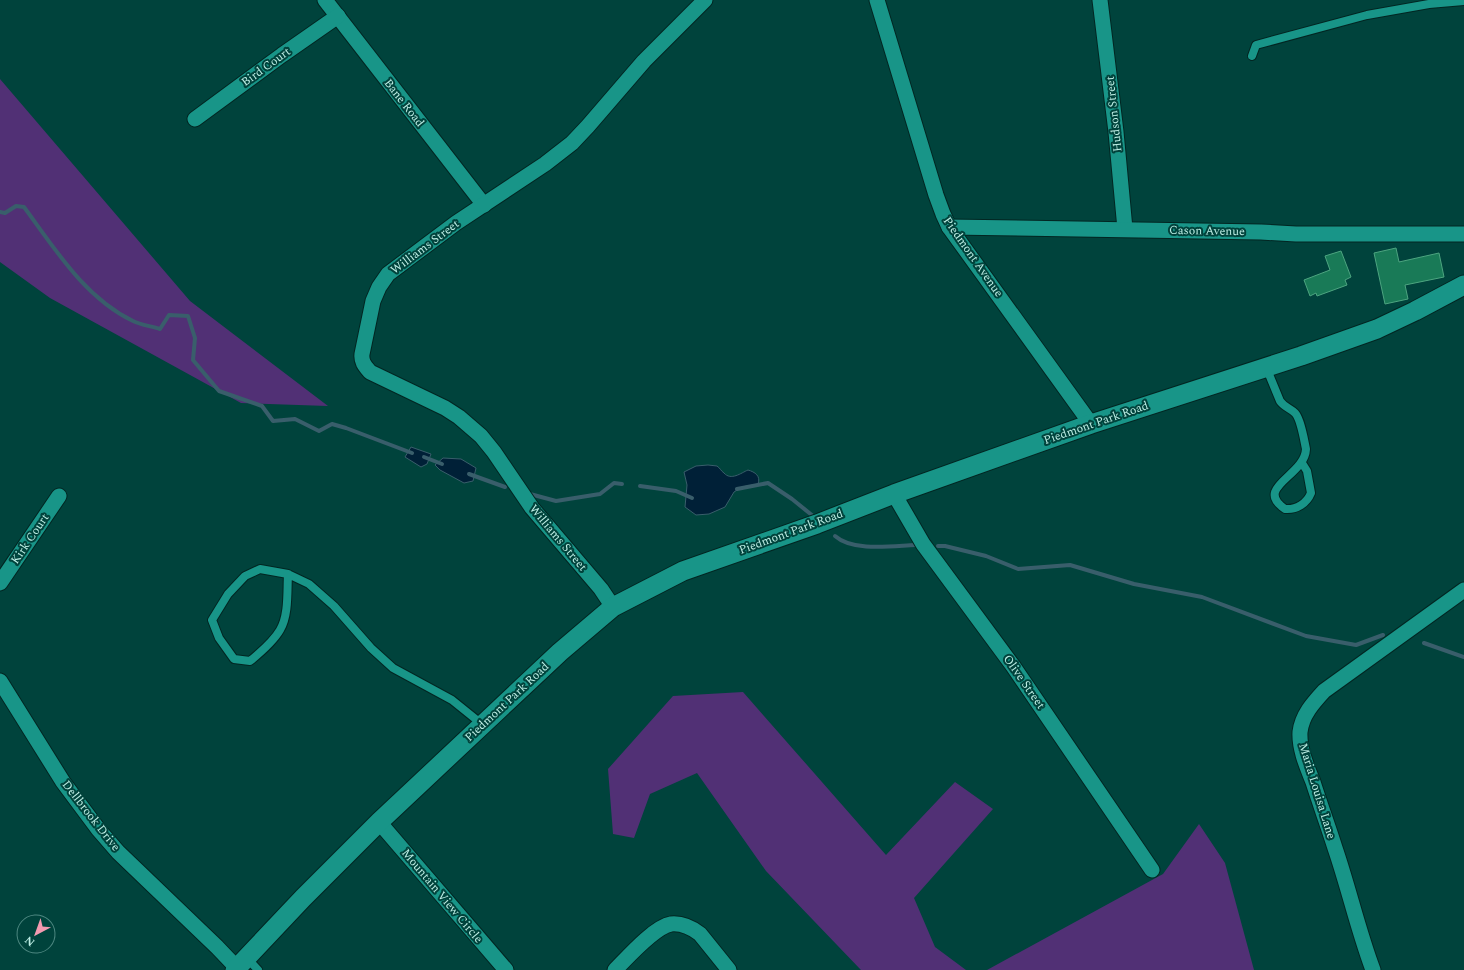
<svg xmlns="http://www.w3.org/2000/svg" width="1464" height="970" font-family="Spectral,serif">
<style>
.green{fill:#513075}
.water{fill:#002037;stroke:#395e6b}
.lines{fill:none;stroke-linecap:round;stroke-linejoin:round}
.stream{stroke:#395e6b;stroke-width:4}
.building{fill:#197a57;stroke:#4da580}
.service-casing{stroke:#022622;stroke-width:10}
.minor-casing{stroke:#022622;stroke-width:17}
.tertiary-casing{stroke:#022622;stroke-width:21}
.service{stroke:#189588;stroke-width:8}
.minor{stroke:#189588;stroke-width:15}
.tertiary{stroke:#189588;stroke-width:19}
.labels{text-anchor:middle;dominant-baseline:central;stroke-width:4;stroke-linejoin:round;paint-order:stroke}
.street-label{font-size:12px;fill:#bdeee5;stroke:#00433c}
</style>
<rect width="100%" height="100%" fill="#00433c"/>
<g class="green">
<polygon points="0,79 190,301 328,406 241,403 50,298 0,262"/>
<polygon points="743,692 886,855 955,782 993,809 914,898 935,947 966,970 861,970 766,871 697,773 650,794 634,838 613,834 608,769 673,696"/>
<polygon points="1199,824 1225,863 1254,970 987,970 1163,874"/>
</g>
<g class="water">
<polygon points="411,447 431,454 427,464 421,467 405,457"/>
<polygon points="443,458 461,459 476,468 473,481 464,483 440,470 435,465"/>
<path d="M708 465 717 466C720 468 721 471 724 473 731 481 741 473 748 470 755 472 761 476 758 484L742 487 734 492 725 507 709 514 696 515 685 507 687 485 684 472 696 466Z"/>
</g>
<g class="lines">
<g class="stream">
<path d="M0 212 5 213 16 206 24 207C55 249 85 298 133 321 141 325 151 326 160 329L169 315 188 316 195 338 193 360 219 391 262 406 273 421 295 419 319 431 332 424 346 428 412 453"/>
<polyline points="424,457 442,464"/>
<polyline points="469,474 505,487"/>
<polyline points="640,486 676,491 692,498"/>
<polyline points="737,489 768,483 792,499 813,516"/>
<polyline points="530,494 556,501 600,494 614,483 622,484"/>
<path d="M835 536C853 552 892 546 915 545"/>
<polyline points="938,546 945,546 986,556 1018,569 1070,565 1134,584 1202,597 1306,636 1356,645 1383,635"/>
<polyline points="1424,643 1464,657"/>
</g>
</g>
<g class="building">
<polygon points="1396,248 1399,262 1439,253 1444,277 1405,285 1408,299 1385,304 1374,253"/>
<polygon points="1341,251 1351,277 1345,280 1347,285 1317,296 1316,293 1310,296 1304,280 1330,270 1325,256"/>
</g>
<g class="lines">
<defs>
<g id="service">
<polyline points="1252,56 1256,45 1367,15 1429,4 1464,1"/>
<path d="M1266 367 1280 401C1284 407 1290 408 1295 413 1301 419 1304 440 1306 449 1305 476 1253 487 1285 509 1297 510 1307 503 1311 493L1307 471 1302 463"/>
<path d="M288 574C287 591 289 615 280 630 273 642 261 652 250 661L234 659 219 638 212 620 228 594 245 576 260 569 288 574 309 584 334 606 371 648 393 668 452 700 483 725"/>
<polyline points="247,958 258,970"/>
</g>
<g id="minor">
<polyline points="325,0 484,205"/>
<polyline points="877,0 936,195 943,214 949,227 1091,424"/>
<polyline points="1100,0 1116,132 1125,229"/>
<polyline points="195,119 282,55 338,16"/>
<polyline points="949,227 1261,232 1296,234 1464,234"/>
<polyline points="894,494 923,544 1013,666 1152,870"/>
<polyline points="0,583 59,496"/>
<path d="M613 607 601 589 532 508 494 452 481 436 459 417 445 408 370 372C365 366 361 362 362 354L373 301 379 287 388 274 456 223 545 164 572 143 588 126 644 61 705 0"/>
<polyline points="0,681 63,782 98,829 118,852 217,947 237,968"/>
<polyline points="379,822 506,970"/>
<path d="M615 970C627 958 654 927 671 924 681 923 692 928 700 934L729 970"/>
<path d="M1373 970C1358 930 1349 889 1335 848 1328 826 1320 804 1313 782 1307 767 1299 749 1300 732 1302 715 1313 703 1324 691L1464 590"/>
</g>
<polyline id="tertiary" points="235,970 303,898 379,822 560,652 613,607 683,571 817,524 894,494 1091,424 1301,356 1377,329 1415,311 1464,285"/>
</defs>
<use href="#service" class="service-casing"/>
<use href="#minor" class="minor-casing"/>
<use href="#tertiary" class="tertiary-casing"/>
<use href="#service" class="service"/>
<use href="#minor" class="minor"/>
<use href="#tertiary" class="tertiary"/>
</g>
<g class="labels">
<g class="street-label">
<text transform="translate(266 67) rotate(-36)">Bird Court</text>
<text transform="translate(404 103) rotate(52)">Bane Road</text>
<text transform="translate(1114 114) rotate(-96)">Hudson Street</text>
<text transform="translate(1207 231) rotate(1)">Cason Avenue</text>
<text transform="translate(425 247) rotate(-37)">Williams Street</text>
<text transform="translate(973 257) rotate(55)">Piedmont Avenue</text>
<text transform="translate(1096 423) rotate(-19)">Piedmont Park Road</text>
<text transform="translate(791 532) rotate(-20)">Piedmont Park Road</text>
<text transform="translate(558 538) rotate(50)">Williams Street</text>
<text transform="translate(30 539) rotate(-56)">Kirk Court</text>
<text transform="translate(1024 682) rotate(55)">Olive Street</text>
<text transform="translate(507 702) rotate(-43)">Piedmont Park Road</text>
<text transform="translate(1317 791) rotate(73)">Maria Louisa Lane</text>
<text transform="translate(91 816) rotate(52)">Dellbrook Drive</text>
<text transform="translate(442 896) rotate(50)">Mountain View Circle</text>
</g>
</g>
<g transform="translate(36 934) rotate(221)"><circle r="19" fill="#00433c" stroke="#4c8780"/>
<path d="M0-3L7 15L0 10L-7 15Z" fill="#f29ab0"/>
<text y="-6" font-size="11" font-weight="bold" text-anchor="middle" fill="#bdeee5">N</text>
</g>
</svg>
